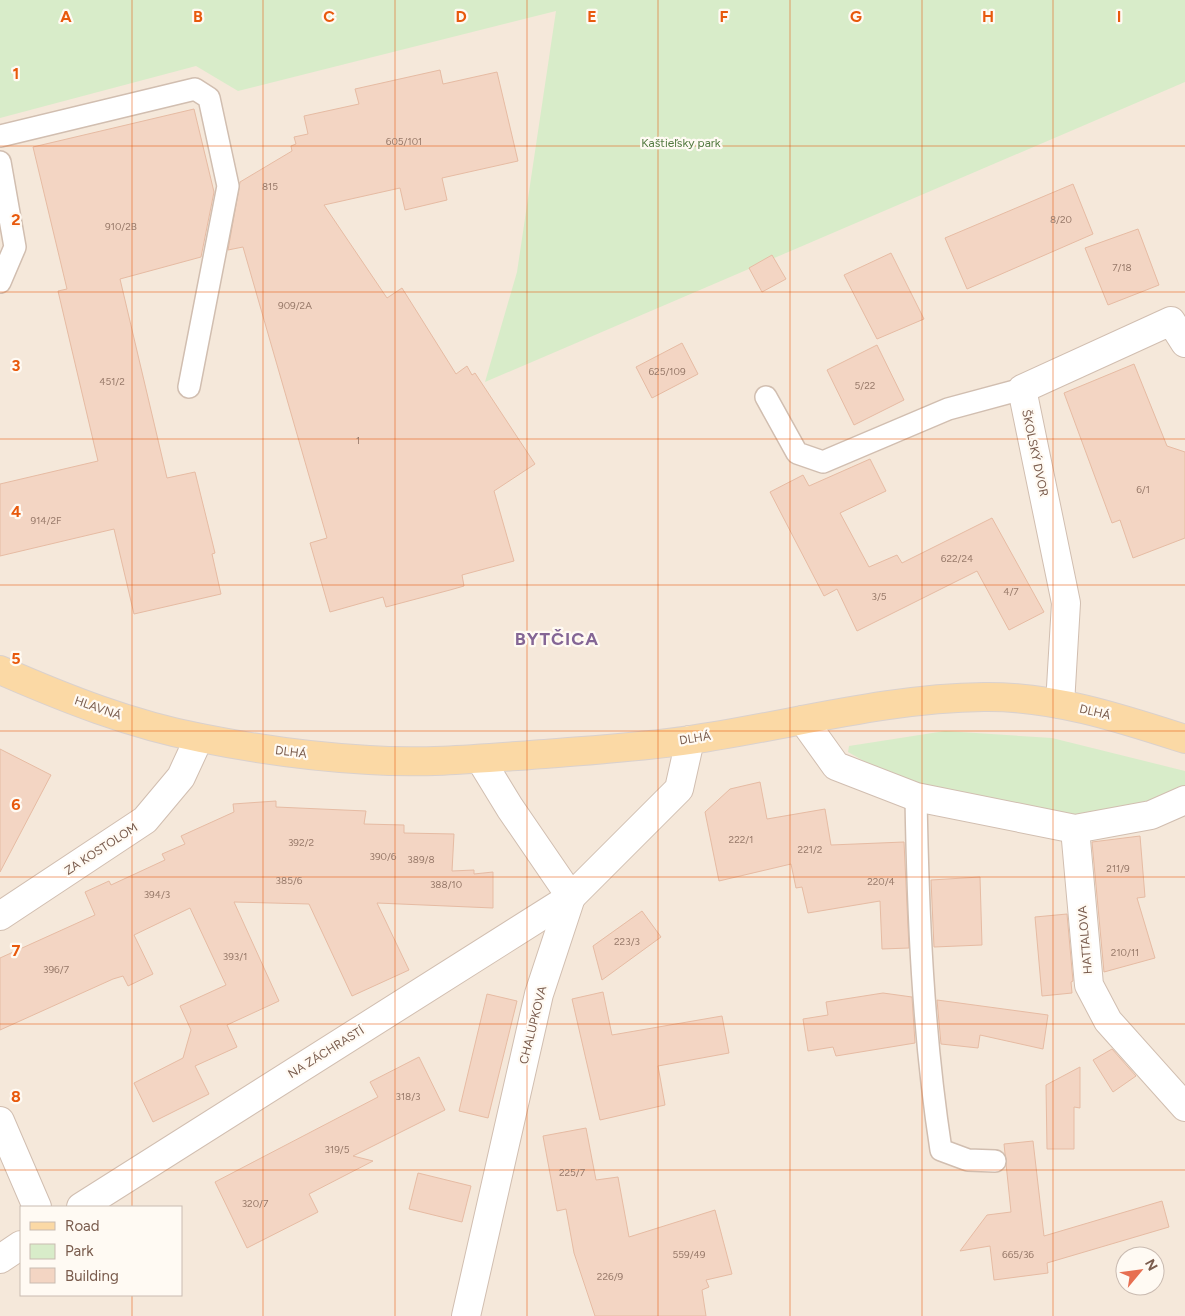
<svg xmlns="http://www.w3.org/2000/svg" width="1185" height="1316" font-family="Figtree,sans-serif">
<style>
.residential{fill:#f5e8da;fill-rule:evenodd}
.green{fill:#d8ecc9}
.building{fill:#f3d5c3;stroke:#e6bba3}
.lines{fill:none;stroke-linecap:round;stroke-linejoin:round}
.lane-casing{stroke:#d1beb0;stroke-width:24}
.street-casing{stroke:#d1beb0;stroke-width:30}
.primary-casing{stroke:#dad1cd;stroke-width:30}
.lane{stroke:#fff;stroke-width:21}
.street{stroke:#fff;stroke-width:28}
.primary{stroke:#fbd9a5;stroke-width:28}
.grid{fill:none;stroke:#e8590c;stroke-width:1;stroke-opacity:0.55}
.labels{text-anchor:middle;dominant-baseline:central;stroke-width:4.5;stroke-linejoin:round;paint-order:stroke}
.number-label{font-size:10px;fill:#987a6a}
.park-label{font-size:12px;fill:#537a41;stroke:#fffaf3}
.street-label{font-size:12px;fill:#7a5c4d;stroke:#fffaf3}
.district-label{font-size:18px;font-weight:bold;letter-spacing:1px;fill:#846695;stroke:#fffaf3}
.grid-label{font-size:16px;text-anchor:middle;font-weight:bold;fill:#e8590c;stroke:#fffaf3;stroke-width:4.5;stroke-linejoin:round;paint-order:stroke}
</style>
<rect width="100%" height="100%" fill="#fdf6ec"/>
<path class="residential" d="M0 0H1185V1316H0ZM21 1207H181V1295H21ZM1125 1256H1155V1286H1125Z"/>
<g class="green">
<polygon points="0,0 1185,0 1185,82 485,382 517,272 556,11 238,91 196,66 0,118"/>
<polygon points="945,731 1052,738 1185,771 1185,788 1149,805 1065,818 927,789 876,768 848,752 849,746"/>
</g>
<g class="building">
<polygon points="440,70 443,84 497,72 518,161 442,178 447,200 405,210 400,188 324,205 387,298 402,288 456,374 467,366 472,375 475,373 535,464 494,491 514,561 462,575 464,586 450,590 386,607 383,597 330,612 310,543 327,538 243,247 228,250 240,182 292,151 291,146 296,144 294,137 308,134 304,116 359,104 355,89"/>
<polygon points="194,109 214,192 201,257 120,279 167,478 195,472 215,553 212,554 221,594 134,614 114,529 0,556 0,484 98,461 58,291 67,289 33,147"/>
<polygon points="1073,184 1093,234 967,289 945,238"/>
<polygon points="1138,229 1159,285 1108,305 1085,248"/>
<polygon points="891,253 924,319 877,339 844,275"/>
<polygon points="772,255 786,279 762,292 749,268"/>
<polygon points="682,343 698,374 652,398 636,367"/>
<polygon points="877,345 904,400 854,425 827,370"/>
<polygon points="1134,364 1167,446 1185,452 1185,538 1133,558 1120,520 1112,523 1064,393"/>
<polygon points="870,459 886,491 840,513 869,567 897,555 902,563 992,518 1044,612 1009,630 977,571 857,631 837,589 824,596 770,492 803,475 809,486"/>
<polygon points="0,749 51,775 0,872"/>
<polygon points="760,782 767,819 825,809 831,845 904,842 909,948 882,949 880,901 808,913 802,887 796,888 791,864 719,881 705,812 730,789"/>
<polygon points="276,801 276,807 366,811 364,824 404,825 404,833 454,834 452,871 474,870 474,874 493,872 493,908 377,903 409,970 352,996 309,904 234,902 279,1001 227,1025 237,1047 195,1066 209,1094 153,1122 134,1083 183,1058 191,1030 180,1006 226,985 190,908 134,935 153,974 128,986 123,976 113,979 0,1030 0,958 95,915 85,892 109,881 111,885 165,860 162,854 185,844 181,836 234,812 233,804"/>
<polygon points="1140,836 1145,897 1137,898 1155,958 1104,972 1092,842"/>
<polygon points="980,877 982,945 934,947 931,880"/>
<polygon points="642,911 661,937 602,980 593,946"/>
<polygon points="1067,914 1073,981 1071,982 1072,993 1042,996 1035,917"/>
<polygon points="603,992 612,1035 722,1016 729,1053 658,1066 665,1105 600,1120 572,999"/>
<polygon points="883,993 912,997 915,1043 836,1056 833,1047 808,1051 803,1019 828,1015 826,1002"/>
<polygon points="487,994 517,1001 488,1118 459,1111"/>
<polygon points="937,1000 1048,1015 1043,1049 980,1035 978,1048 941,1044"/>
<polygon points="1112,1049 1136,1076 1113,1092 1093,1060"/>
<polygon points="419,1057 445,1110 353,1156 373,1161 309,1194 318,1212 247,1248 215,1182 378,1097 370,1082"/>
<polygon points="1080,1067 1080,1108 1074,1107 1074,1149 1047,1149 1046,1085"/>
<polygon points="586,1128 596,1180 618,1177 629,1237 715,1210 732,1274 706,1280 709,1287 702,1290 706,1316 595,1316 574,1253 566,1209 557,1211 543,1136"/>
<polygon points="1033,1141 1044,1236 1162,1201 1169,1227 1047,1263 1048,1273 994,1280 990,1246 960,1251 987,1215 1011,1212 1004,1144"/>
<polygon points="418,1173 471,1186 462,1222 409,1209"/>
</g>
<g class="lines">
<defs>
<g id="lane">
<polyline points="0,136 195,89 209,98 228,186 189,387"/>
<polyline points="0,162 15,247 0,282"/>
<polyline points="766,397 797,453 823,462 948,409 1022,389"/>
<path d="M916 797C918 915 923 1033 941 1150L968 1160 995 1161"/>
</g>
<g id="street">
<polyline points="1060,704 1066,603 1022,389 1171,321 1185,343"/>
<polyline points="803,720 836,766 916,797 1075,829 1151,815 1185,800"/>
<polyline points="480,759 510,808 571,897"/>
<polyline points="1075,829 1089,985 1108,1021 1185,1107"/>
<polyline points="0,916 145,820 181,777 199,738"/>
<polyline points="0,1121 37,1207"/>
<polyline points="81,1207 571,897 679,789 690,740"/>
<polyline points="0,1259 21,1245"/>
<polyline points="466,1316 539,994 571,897"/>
</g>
<path id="primary" d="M0 670C64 698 132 725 201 738 256 749 313 757 369 760 428 764 487 758 545 754 593 750 642 747 690 740 787 726 885 698 984 697 1053 696 1120 718 1185 739"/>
</defs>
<use href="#lane" class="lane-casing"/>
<use href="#street" class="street-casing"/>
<use href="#primary" class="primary-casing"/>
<use href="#lane" class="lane"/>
<use href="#street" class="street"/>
<use href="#primary" class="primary"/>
</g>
<path class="grid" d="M132 0V1207M263 0V1316M395 0V1316M527 0V1316M658 0V1316M790 0V1316M922 0V1316M1053 0V1316M0 146H1185M0 292H1185M0 439H1185M0 585H1185M0 731H1185M0 877H1185M0 1024H1185M0 1170H1185M132 1295V1316"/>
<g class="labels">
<g class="number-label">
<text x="404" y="141">605/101</text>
<text x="270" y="186">815</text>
<text x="1061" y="219">8/20</text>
<text x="121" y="226">910/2B</text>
<text x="1122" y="267">7/18</text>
<text x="295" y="305">909/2A</text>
<text x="667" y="371">625/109</text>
<text x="112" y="381">451/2</text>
<text x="865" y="385">5/22</text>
<text x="358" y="440">1</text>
<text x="1143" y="489">6/1</text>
<text x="46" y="520">914/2F</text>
<text x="957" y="558">622/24</text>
<text x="1011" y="591">4/7</text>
<text x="879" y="596">3/5</text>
<text x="741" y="839">222/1</text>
<text x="301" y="842">392/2</text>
<text x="810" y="849">221/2</text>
<text x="383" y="856">390/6</text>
<text x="421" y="859">389/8</text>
<text x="1118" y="868">211/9</text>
<text x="289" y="880">385/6</text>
<text x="881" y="881">220/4</text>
<text x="446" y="884">388/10</text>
<text x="157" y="894">394/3</text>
<text x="627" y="941">223/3</text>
<text x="1125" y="952">210/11</text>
<text x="235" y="956">393/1</text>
<text x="56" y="969">396/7</text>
<text x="408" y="1096">318/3</text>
<text x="337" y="1149">319/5</text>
<text x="572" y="1172">225/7</text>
<text x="255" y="1203">320/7</text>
<text x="689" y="1254">559/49</text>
<text x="1018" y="1254">665/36</text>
<text x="610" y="1276">226/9</text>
</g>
<g class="park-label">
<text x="681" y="143">Kaštieľsky park</text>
</g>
<g class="street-label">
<text transform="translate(1035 453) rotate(78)">ŠKOLSKÝ DVOR</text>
<text transform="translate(98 708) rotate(19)">HLAVNÁ</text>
<text transform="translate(1095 712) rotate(13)">DLHÁ</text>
<text transform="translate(695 738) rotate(-9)">DLHÁ</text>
<text transform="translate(291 752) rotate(7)">DLHÁ</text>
<text transform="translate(101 849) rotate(-33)">ZA KOSTOLOM</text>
<text transform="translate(1085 940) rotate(-95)">HATTALOVA</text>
<text transform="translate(533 1025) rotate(-76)">CHALUPKOVA</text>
<text transform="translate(326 1052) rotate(-32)">NA ZÁCHRASTÍ</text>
</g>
<g class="district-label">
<text x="557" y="639">BYTČICA</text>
</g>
</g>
<g class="grid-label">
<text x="66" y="22">A</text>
<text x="198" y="22">B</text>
<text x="329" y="22">C</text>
<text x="461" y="22">D</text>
<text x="592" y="22">E</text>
<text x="724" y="22">F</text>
<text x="856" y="22">G</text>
<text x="988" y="22">H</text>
<text x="1119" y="22">I</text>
<text x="16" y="79">1</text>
<text x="16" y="225">2</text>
<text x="16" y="371">3</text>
<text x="16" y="517">4</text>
<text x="16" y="664">5</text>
<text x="16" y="810">6</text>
<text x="16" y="956">7</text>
<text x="16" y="1102">8</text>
</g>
<rect x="20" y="1206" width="162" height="90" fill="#fffaf3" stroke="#cabbb1"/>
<rect x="30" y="1222" width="25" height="8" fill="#fbd9a5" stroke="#cabbb1"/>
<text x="65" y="1231" font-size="15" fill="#7a5c4d">Road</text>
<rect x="30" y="1244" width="25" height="15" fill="#d8ecc9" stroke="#cabbb1"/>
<text x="65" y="1256" font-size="15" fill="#7a5c4d">Park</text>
<rect x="30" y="1268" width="25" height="15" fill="#f3d5c3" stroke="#cabbb1"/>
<text x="65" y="1281" font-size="15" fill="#7a5c4d">Building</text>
<g transform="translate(1140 1271) rotate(61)"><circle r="24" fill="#fffaf3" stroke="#cabbb1"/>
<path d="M0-4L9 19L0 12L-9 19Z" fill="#e76f51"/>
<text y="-8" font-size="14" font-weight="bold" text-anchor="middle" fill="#7a5c4d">N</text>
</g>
</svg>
